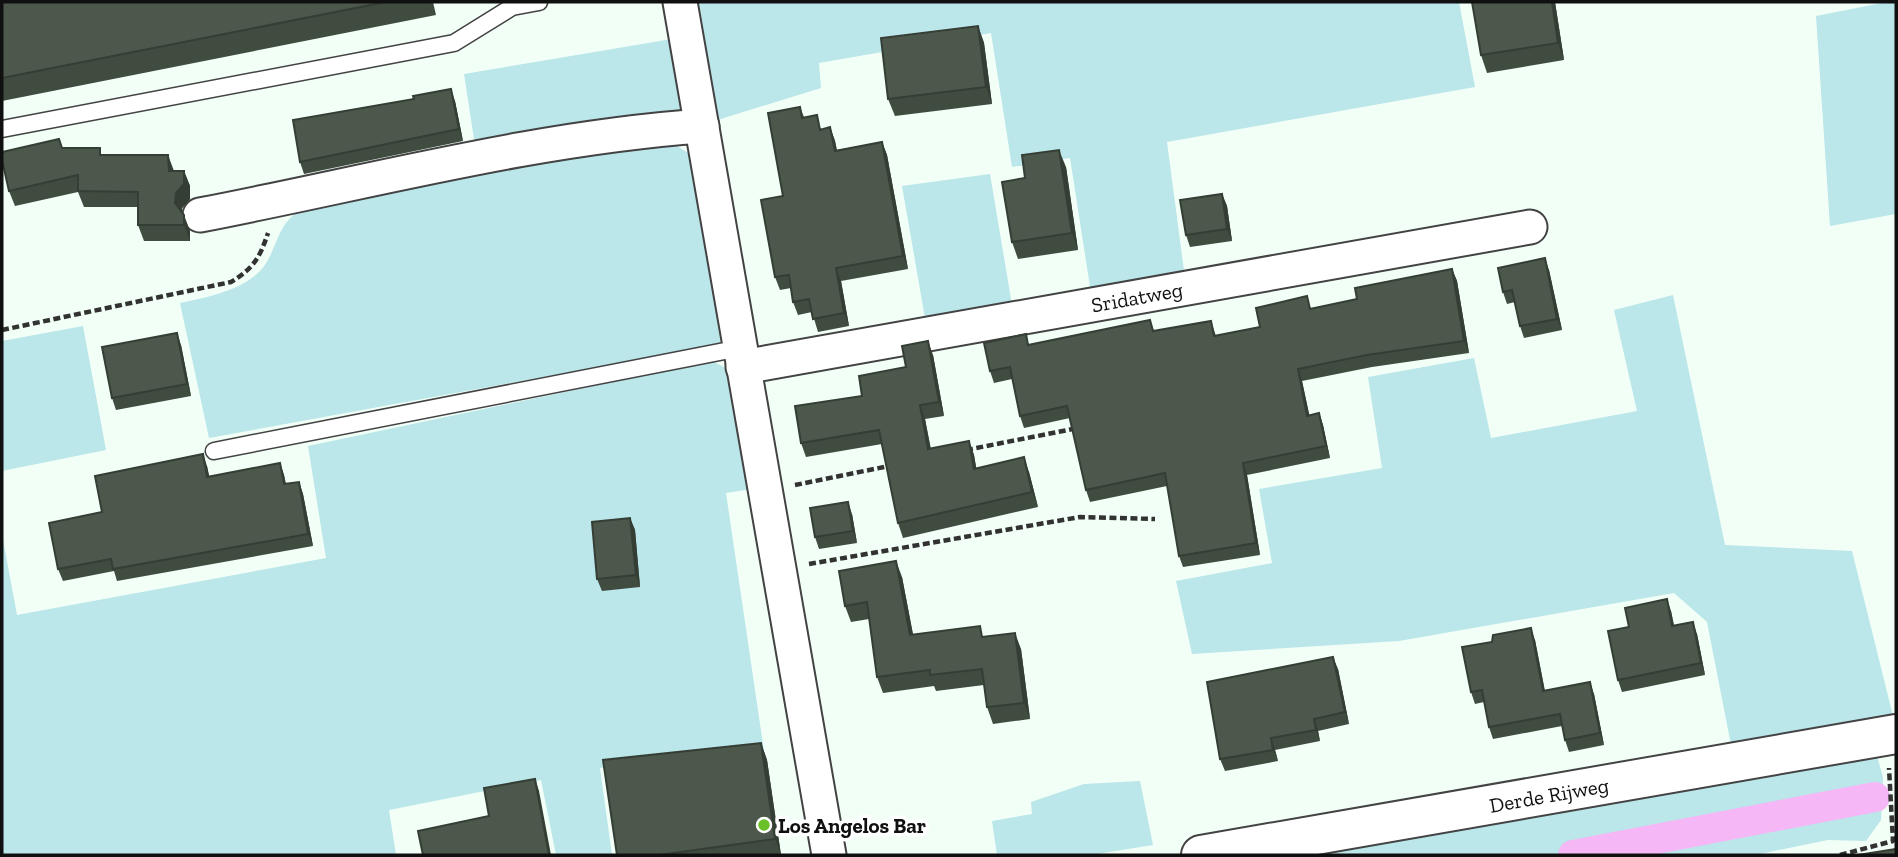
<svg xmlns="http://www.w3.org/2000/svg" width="1898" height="857" font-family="'Zilla Slab',serif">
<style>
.green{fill:#bbe6ea}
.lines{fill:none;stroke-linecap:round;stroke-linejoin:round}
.canal{stroke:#f5b7f6;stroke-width:30}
.service-casing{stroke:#434343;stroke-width:19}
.minor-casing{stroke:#434343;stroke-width:37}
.tertiary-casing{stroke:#434343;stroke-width:42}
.path{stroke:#323232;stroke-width:4.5;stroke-dasharray:7 3.5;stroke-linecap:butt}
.service{stroke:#fff;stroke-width:16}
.minor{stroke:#fff;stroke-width:33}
.tertiary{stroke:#fff;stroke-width:38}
.wall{fill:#414c41}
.shaded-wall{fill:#353e35}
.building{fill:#4c584c;stroke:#353e35;stroke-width:2}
.poi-dot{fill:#6ac027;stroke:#fff;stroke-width:2.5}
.labels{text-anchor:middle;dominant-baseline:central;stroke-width:7;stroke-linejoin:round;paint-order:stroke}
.street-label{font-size:21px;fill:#101010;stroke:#fff}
.poi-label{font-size:21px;font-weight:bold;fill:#101010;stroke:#fff;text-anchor:start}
</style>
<rect width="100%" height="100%" fill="#f2fff7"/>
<g class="green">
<polygon points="690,2 1459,2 1475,87 1167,142 1185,278 1091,293 1070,158 1012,167 991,33 819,63 821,88 711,122"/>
<polygon points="1887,2 1896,2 1896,214 1830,226 1816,16"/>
<polygon points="672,39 686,122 476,152 464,74"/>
<path d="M677 146 693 156 727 339 719 345 209 438 180 303C208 297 241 291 261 270 276 253 276 228 295 214 421 184 548 150 677 146Z"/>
<polygon points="990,174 1013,311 926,324 902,186"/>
<polygon points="1673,295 1725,545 1852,551 1894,720 1731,745 1707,622 1674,593 1399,641 1192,654 1176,581 1272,563 1259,489 1382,468 1368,377 1474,358 1491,438 1637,411 1614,310"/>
<polygon points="83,326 106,450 2,471 2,341"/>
<polygon points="712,361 724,367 732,380 752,489 726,493 764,751 600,768 612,855 556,855 541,780 389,810 396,855 2,855 2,534 17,615 326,558 308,446"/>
<polygon points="1877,756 1883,777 1881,820 1866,841 1828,840 1755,855 1267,855"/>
<polygon points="1140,781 1153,845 1091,855 997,855 992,821 1032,814 1031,802 1084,784"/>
</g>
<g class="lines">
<polyline class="canal" points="1573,855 1875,797"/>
<defs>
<g id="service">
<polyline points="2,129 454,43 512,7 539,2"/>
<polyline points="214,451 740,348"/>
</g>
<g id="minor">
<polyline points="680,2 829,855"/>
<path d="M200 215C367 183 532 138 702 126"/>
<polyline points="743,367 1530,227"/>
</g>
<polyline id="tertiary" points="1201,855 1896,734"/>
</defs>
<use href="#service" class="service-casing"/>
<use href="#minor" class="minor-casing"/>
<use href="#tertiary" class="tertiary-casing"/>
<g class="path">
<path d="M2 330 231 282C254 268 260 257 268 233"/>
<polyline points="966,450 1078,428"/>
<polyline points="795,485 889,466"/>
<polyline points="809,564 1080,517 1155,519"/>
<polyline points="1840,855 1893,841 1889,768"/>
</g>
<use href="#service" class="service"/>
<use href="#minor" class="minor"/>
<use href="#tertiary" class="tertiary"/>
</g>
<g class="wall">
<polygon points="2,2 433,2 436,15 2,101"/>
<polygon points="1555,2 1564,60 1487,73 1481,55"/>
<polygon points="978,26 984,43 992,104 895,116 888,99"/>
<polygon points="455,101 463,141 304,174 300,162"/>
<polygon points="800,107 804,117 822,129 830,127 835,141 837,150 882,142 887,155 908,269 841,281 849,326 818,332 812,312 798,315 793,302 791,288 780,290 775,277 783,196"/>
<polygon points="63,148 102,155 174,171 184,171 190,186 190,199 182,208 182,212 190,231 190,241 144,241 138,225 138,207 84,207 78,192 15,206 9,191"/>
<polygon points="1066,167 1078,250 1018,259 1012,242 1025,178"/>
<polygon points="1222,194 1227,206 1232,241 1190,247 1186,235"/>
<polygon points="1452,269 1457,281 1469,353 1372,367 1302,381 1309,415 1319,413 1323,425 1330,458 1247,475 1260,555 1183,567 1179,556 1167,486 1090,502 1086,490 1070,418 1024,428 1020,416 1012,379 994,383 990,371 1030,345 1150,320 1154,331 1211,321 1216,336 1260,327 1312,308 1357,299"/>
<polygon points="1549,270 1562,330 1524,338 1520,326 1515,302 1507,304 1503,292"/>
<polygon points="181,345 191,396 116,410 112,398"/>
<polygon points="933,355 944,416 925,419 931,449 969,441 974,455 976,468 1029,472 1038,507 903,538 898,523 882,444 806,457 801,443 862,396 906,367"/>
<polygon points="280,463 284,475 286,484 299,482 303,494 313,546 117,581 114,571 63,581 58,569 102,512 207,466 209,477"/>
<polygon points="852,514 857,543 819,549 815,537"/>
<polygon points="630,518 635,530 640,587 602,591 597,579"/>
<polygon points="902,577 913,634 984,637 1021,649 1030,719 993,724 987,707 984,685 936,691 934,686 883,693 877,677 869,619 851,622 845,606"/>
<polygon points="1671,611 1674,625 1697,634 1705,675 1622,692 1618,680 1629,627"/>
<polygon points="1535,640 1545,691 1594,694 1604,745 1569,752 1565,740 1562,726 1493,739 1489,727 1484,702 1475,704 1471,692"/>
<polygon points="1338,669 1349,724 1318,731 1320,741 1275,750 1278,761 1225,771 1220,759"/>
<polygon points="761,743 767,760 781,855 617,855"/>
</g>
<g class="shaded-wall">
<polygon points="1552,2 1555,2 1564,60 1558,43"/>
<polygon points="978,26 984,43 992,104 986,87"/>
<polygon points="451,89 455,101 463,141 459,129"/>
<polygon points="830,127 835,141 839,164 835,151"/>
<polygon points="882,142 887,155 908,269 903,256"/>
<polygon points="1059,150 1066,167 1078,250 1072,233"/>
<polygon points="168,155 174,171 169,171"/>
<polygon points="184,171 190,186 190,199 182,208 181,218 175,203 176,193"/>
<polygon points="1222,194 1227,206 1232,241 1227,229"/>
<polygon points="184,215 190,231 190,241 184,225"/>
<polygon points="1545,258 1549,270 1562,330 1557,319"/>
<polygon points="836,268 841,281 849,326 844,313"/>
<polygon points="1452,269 1457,281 1469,353 1464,341"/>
<polygon points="177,333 181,345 191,396 187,384"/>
<polygon points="928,341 933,355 944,416 939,402"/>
<polygon points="1298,369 1302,381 1312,427 1307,416"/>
<polygon points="920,405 925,419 933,463 928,449"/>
<polygon points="1319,413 1323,425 1330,458 1326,446"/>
<polygon points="969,441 974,455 979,483 974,469"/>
<polygon points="203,454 207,466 212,489 207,477"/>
<polygon points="1024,457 1029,472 1038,507 1032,492"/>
<polygon points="280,463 284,475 288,496 284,484"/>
<polygon points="1243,463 1247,475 1260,555 1256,543"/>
<polygon points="299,482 303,494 313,546 308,534"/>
<polygon points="848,502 852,514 857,543 853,531"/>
<polygon points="630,518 635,530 640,587 636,575"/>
<polygon points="896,561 902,577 916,651 910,635"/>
<polygon points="1667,599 1671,611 1676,638 1672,626"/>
<polygon points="1693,622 1697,634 1705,675 1701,663"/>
<polygon points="1531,628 1535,640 1547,703 1543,691"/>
<polygon points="1015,633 1021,649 1030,719 1024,703"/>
<polygon points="1333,657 1338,669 1349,724 1345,712"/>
<polygon points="1590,682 1594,694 1604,745 1600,733"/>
<polygon points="1314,719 1318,731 1320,741 1316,730"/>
<polygon points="1271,738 1275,750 1278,761 1273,750"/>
<polygon points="761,743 767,760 781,855 775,839"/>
<polygon points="535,779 539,791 551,855 549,855"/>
</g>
<g class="building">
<polygon points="2,2 386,2 2,78"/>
<polygon points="1472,2 1552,2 1558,43 1481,55"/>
<polygon points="978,26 986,87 888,99 881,38"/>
<polygon points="451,89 459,129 300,162 293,120 414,99 413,96"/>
<polygon points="800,107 802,118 817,115 820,130 830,127 835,151 882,142 903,256 836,268 844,313 813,319 809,299 793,302 789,275 775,277 761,200 783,196 768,113"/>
<polygon points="59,139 62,148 100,148 100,155 168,155 169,171 184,171 184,184 176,193 175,203 184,215 184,225 138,225 138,192 78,191 78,175 9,191 2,160 2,152"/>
<polygon points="1059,150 1072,233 1012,242 1002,182 1025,178 1022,155"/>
<polygon points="1222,194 1227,229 1186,235 1180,200"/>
<polygon points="1545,258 1557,319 1520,326 1512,290 1503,292 1498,268"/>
<polygon points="1452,269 1464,341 1367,355 1298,369 1307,416 1319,413 1326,446 1243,463 1256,543 1179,556 1165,473 1086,490 1067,406 1020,416 1010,367 990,371 984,343 1026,334 1028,345 1150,320 1153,331 1211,321 1214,336 1260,327 1256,308 1307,296 1310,309 1357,299 1355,288"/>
<polygon points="177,333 187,384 112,398 102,347"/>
<polygon points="928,341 939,402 920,405 928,449 969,441 974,469 1024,457 1032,492 898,523 879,430 801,443 795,406 862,396 859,376 906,367 902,346"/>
<polygon points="203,454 207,477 280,463 284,484 299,482 308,534 113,569 111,559 58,569 49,523 102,512 95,476"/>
<polygon points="848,502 853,531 815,537 810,508"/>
<polygon points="630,518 636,575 597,579 592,522"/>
<polygon points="896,561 910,635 980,626 982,637 1015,633 1024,703 987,707 982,669 930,675 930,670 877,677 867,602 845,606 839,571"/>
<polygon points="1667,599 1672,626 1693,622 1701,663 1618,680 1608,631 1629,627 1625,608"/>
<polygon points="1531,628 1543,691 1590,682 1600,733 1565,740 1560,714 1489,727 1482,690 1471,692 1462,647 1492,642 1493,635"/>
<polygon points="1333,657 1345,712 1314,719 1316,730 1271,738 1273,750 1220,759 1207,682"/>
<polygon points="761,743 775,839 659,855 617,855 603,760"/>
<polygon points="535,779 549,855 423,855 418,831 489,816 484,788"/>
<polygon points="1896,849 1896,855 1858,855"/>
</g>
<circle class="poi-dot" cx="764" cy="825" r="7"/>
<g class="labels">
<g class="street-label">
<text transform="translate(1137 297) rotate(-10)">Sridatweg</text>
<text transform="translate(1549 795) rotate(-10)">Derde Rijweg</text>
</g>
<g class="poi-label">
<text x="778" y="825">Los Angelos Bar</text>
</g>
</g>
<rect width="1898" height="857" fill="none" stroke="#101010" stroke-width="7"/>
</svg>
